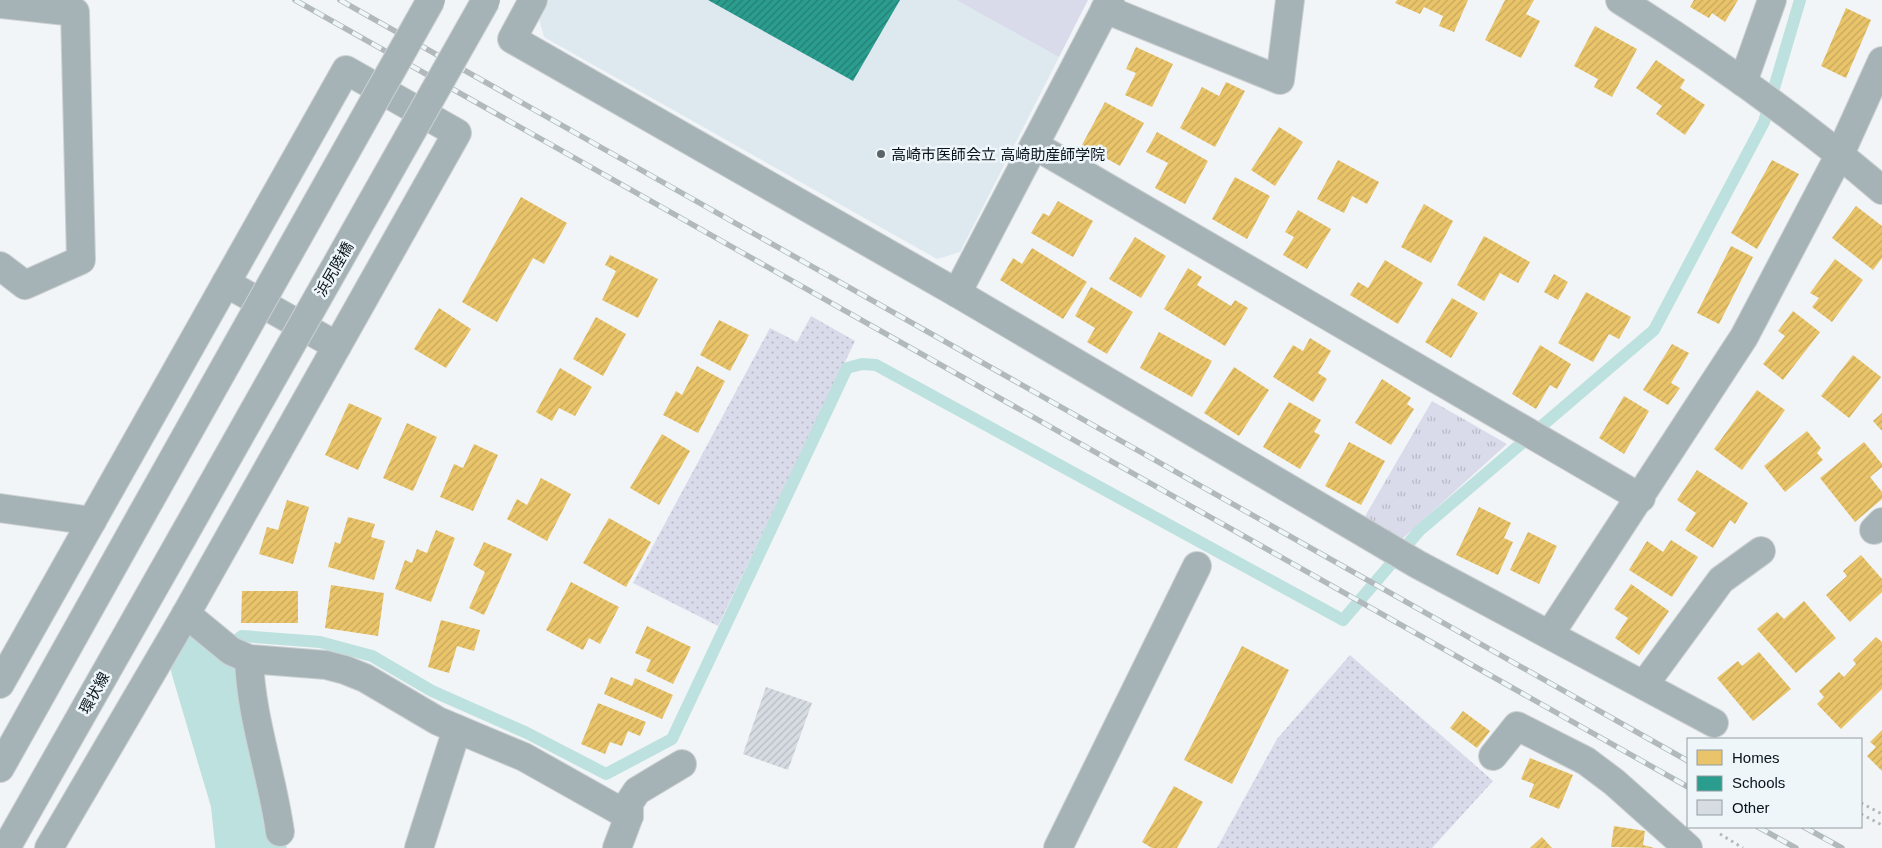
<svg xmlns="http://www.w3.org/2000/svg" width="1882" height="848" font-family="Arial,'Noto Sans JP',sans-serif">
<style>
.built{fill:#dee8ef}
.grass{fill:url(#grass-dots)}
.park{fill:url(#park-tufts)}
.pitch{fill:#d9daea}
.homes{fill:url(#homes-hatch)}
.schools{fill:url(#schools-hatch)}
.lines{fill:none;stroke-linecap:round;stroke-linejoin:round}
.stream{stroke:#bde1de;stroke-width:12}
.river{stroke:#bde1de;stroke-width:71}
.building{fill:url(#building-hatch)}
.minor-casing{stroke:#cdd1d3;stroke-width:30}
.path{stroke:#b1b9bb;stroke-width:3;stroke-dasharray:2.5 4;stroke-linecap:butt}
.minor{stroke:#a6b3b6;stroke-width:28}
.rail-casing{stroke:#b2b9bc;stroke-width:5.5}
.rail{stroke:#eff6fa;stroke-width:4;stroke-dasharray:11;stroke-linecap:butt}
.minor-bridge-casing{stroke:#cdd1d3;stroke-width:30;stroke-linecap:butt}
.minor-bridge{stroke:#a6b3b6;stroke-width:28}
.poi-dot{fill:#596368;stroke:#eff6fa;stroke-width:2}
.labels{text-anchor:middle;dominant-baseline:central;stroke-width:5;stroke-linejoin:round;paint-order:stroke}
.poi-label{font-size:15px;fill:#07141b;stroke:#eff6fa;text-anchor:start}
.street-label{font-size:15px;fill:#07141b;stroke:#eff6fa}
</style>
<defs>
<pattern id="grass-dots" width="8" height="8" patternUnits="userSpaceOnUse" patternTransform="scale(1.25)"><rect width="8" height="8" fill="#d9daea"/><path d="M2 2h.1M6 6h.1" fill="none" stroke="#b9bac8" stroke-width="1.8" stroke-linecap="round"/></pattern>
<pattern id="park-tufts" width="24" height="20" patternUnits="userSpaceOnUse" patternTransform="scale(1.25)"><rect width="24" height="20" fill="#d9daea"/><path d="M3 7l-1-3M5 7V3M7 7l1-3M15 17l-1-3M17 17v-4M19 17l1-3" fill="none" stroke="#b9bac8"/></pattern>
<pattern id="homes-hatch" width="6" height="6" patternUnits="userSpaceOnUse" patternTransform="scale(1.25)"><rect width="6" height="6" fill="#e9c46a"/><path d="M-1 1l2-2M0 6l6-6M5 7l2-2" fill="none" stroke="#c6a85b"/></pattern>
<pattern id="schools-hatch" width="6" height="6" patternUnits="userSpaceOnUse" patternTransform="scale(1.25)"><rect width="6" height="6" fill="#2a9d8f"/><path d="M-1 1l2-2M0 6l6-6M5 7l2-2" fill="none" stroke="#227f74"/></pattern>
<pattern id="building-hatch" width="6" height="6" patternUnits="userSpaceOnUse" patternTransform="scale(1.25)"><rect width="6" height="6" fill="#d7dce3"/><path d="M-1 1l2-2M0 6l6-6M5 7l2-2" fill="none" stroke="#b7bcc2"/></pattern>
</defs>
<rect width="100%" height="100%" fill="#f2f5f7"/>
<polygon class="built" points="546,0 956,0 1059,57 960,252 937,259 544,37 538,15"/>
<g class="grass">
<polygon points="811,316 855,341 718,626 633,583 770,328 797,342"/>
<polygon points="1350,655 1493,781 1432,848 1217,848 1277,739"/>
</g>
<polygon class="park" points="1432,401 1507,444 1402,539 1364,518"/>
<polygon class="pitch" points="956,0 1088,0 1059,57"/>
<g class="homes">
<polygon points="1397,0 1468,0 1454,32 1439,26 1443,16 1424,7 1420,14 1395,3"/>
<polygon points="1505,0 1534,0 1526,14 1540,21 1521,58 1485,40"/>
<polygon points="1694,0 1738,0 1725,22 1712,13 1709,18 1690,7"/>
<polygon points="1846,8 1871,20 1846,78 1821,66"/>
<polygon points="1595,26 1637,49 1612,97 1594,87 1598,79 1574,66"/>
<polygon points="1136,47 1173,64 1152,107 1125,95 1136,73 1126,69"/>
<polygon points="1656,60 1685,80 1680,88 1705,105 1685,135 1656,114 1662,106 1636,88"/>
<polygon points="1226,82 1245,91 1215,147 1180,128 1202,87 1219,96"/>
<polygon points="1105,102 1144,123 1120,166 1082,145"/>
<polygon points="1279,127 1303,142 1275,186 1251,170"/>
<polygon points="1157,132 1208,161 1185,204 1155,188 1168,163 1146,152"/>
<polygon points="1338,160 1379,182 1367,204 1352,196 1344,213 1317,199"/>
<polygon points="1772,160 1799,174 1757,249 1731,233"/>
<polygon points="1235,177 1270,196 1247,239 1212,219"/>
<polygon points="521,197 567,223 544,264 533,258 497,322 462,302"/>
<polygon points="1058,201 1093,221 1073,257 1031,233 1043,213 1049,216"/>
<polygon points="1424,204 1453,221 1431,263 1401,247"/>
<polygon points="1856,206 1882,226 1882,258 1873,270 1832,238"/>
<polygon points="1298,210 1331,229 1307,269 1283,255 1294,237 1285,232"/>
<polygon points="1484,236 1530,262 1518,283 1500,273 1484,301 1457,285"/>
<polygon points="1135,237 1166,256 1141,298 1109,279"/>
<polygon points="1731,246 1753,257 1719,324 1697,313"/>
<polygon points="1032,248 1087,282 1063,319 1000,280 1013,258 1022,264"/>
<polygon points="610,255 658,279 638,318 602,300 616,271 605,265"/>
<polygon points="1835,259 1863,280 1832,322 1812,307 1819,298 1810,293"/>
<polygon points="1385,260 1423,283 1398,324 1350,295 1358,282 1368,288"/>
<polygon points="1188,268 1202,277 1197,285 1231,306 1235,300 1248,308 1225,346 1164,309"/>
<polygon points="1554,274 1568,282 1558,300 1544,292"/>
<polygon points="1091,287 1133,312 1107,354 1087,342 1095,328 1075,316"/>
<polygon points="1586,292 1631,317 1619,339 1609,334 1593,362 1558,343"/>
<polygon points="1452,298 1478,313 1451,358 1425,342"/>
<polygon points="439,308 471,329 446,368 414,349"/>
<polygon points="1793,311 1820,332 1783,380 1763,364 1785,336 1778,331"/>
<polygon points="596,317 626,334 603,376 573,359"/>
<polygon points="719,320 749,335 730,371 700,355"/>
<polygon points="1159,332 1212,361 1192,397 1140,368"/>
<polygon points="1310,338 1331,351 1318,373 1327,379 1313,402 1273,377 1293,345 1303,351"/>
<polygon points="1672,344 1689,353 1671,383 1680,388 1668,405 1643,390"/>
<polygon points="1540,345 1571,364 1557,389 1550,385 1536,409 1512,394"/>
<polygon points="1853,355 1881,377 1849,418 1821,396"/>
<polygon points="697,366 725,381 698,433 663,415 676,391 682,395"/>
<polygon points="1234,367 1269,390 1239,436 1204,413"/>
<polygon points="560,368 592,387 575,416 559,408 552,421 536,412"/>
<polygon points="1382,379 1411,398 1407,404 1414,409 1391,445 1355,423"/>
<polygon points="1757,390 1785,410 1742,470 1714,449"/>
<polygon points="1624,396 1649,411 1624,454 1599,438"/>
<polygon points="1289,402 1321,420 1314,432 1320,435 1300,469 1263,447"/>
<polygon points="349,403 382,418 358,470 325,455"/>
<polygon points="1882,413 1882,431 1873,421"/>
<polygon points="407,423 437,437 413,491 383,478"/>
<polygon points="1807,431 1821,448 1817,453 1823,460 1785,492 1764,466"/>
<polygon points="662,434 690,451 659,505 630,488"/>
<polygon points="1349,442 1385,461 1361,505 1325,486"/>
<polygon points="1864,442 1882,464 1882,467 1870,477 1882,492 1882,499 1855,522 1820,478"/>
<polygon points="474,444 498,455 473,511 440,497 454,464 463,468"/>
<polygon points="1697,470 1748,503 1735,524 1730,520 1713,548 1685,530 1696,513 1677,500"/>
<polygon points="541,478 571,494 547,541 507,519 517,499 527,505"/>
<polygon points="287,500 309,507 293,564 259,554 267,527 278,530"/>
<polygon points="1479,507 1511,523 1504,538 1513,542 1498,575 1456,555"/>
<polygon points="348,517 375,524 371,537 385,541 374,580 328,567 335,542 340,544"/>
<polygon points="609,518 651,542 626,587 583,563"/>
<polygon points="436,530 455,538 431,602 395,589 405,560 412,563 417,549 427,553"/>
<polygon points="1528,532 1557,546 1539,584 1510,570"/>
<polygon points="1671,540 1698,557 1672,597 1629,570 1647,541 1663,552"/>
<polygon points="484,542 512,554 484,615 469,608 485,572 473,565"/>
<polygon points="1861,555 1882,579 1882,592 1850,622 1826,595 1847,576 1843,571"/>
<polygon points="571,582 619,607 600,644 589,638 583,650 546,630"/>
<polygon points="1631,584 1669,611 1639,655 1615,638 1628,618 1614,609"/>
<polygon points="331,585 384,593 378,636 325,628"/>
<polygon points="242,591 298,591 298,623 241,623"/>
<polygon points="1804,601 1836,638 1796,673 1757,629 1777,612 1784,619"/>
<polygon points="441,620 480,630 474,651 457,646 449,673 428,667"/>
<polygon points="647,626 691,647 673,684 646,671 651,660 635,653"/>
<polygon points="1876,637 1882,642 1882,689 1841,729 1817,704 1824,697 1819,691 1839,672 1844,677 1856,664 1853,660"/>
<polygon points="1242,646 1289,670 1232,784 1184,760"/>
<polygon points="1759,652 1791,689 1753,721 1717,678 1738,661 1742,666"/>
<polygon points="611,677 632,686 635,678 673,695 662,719 604,694"/>
<polygon points="598,703 646,722 640,736 628,731 622,746 610,742 605,754 581,744"/>
<polygon points="1463,711 1490,731 1477,748 1450,728"/>
<polygon points="1882,730 1882,771 1867,756 1876,747 1870,742"/>
<polygon points="1530,758 1573,775 1559,809 1529,797 1534,784 1521,779"/>
<polygon points="1174,786 1203,802 1177,848 1152,848 1142,842"/>
<polygon points="1614,826 1645,831 1643,845 1655,848 1611,847"/>
<polygon points="1542,837 1552,848 1530,848"/>
</g>
<polygon class="schools" points="708,0 900,0 853,81"/>
<g class="lines">
<polyline class="stream" points="206,665 242,636 320,642 372,656 432,691 527,733 606,774 672,739 847,368 862,364 876,365 1343,620 1419,531 1654,330 1764,122 1800,0"/>
<polyline class="river" points="206,665 246,800 251,848"/>
</g>
<polygon class="building" points="766,687 812,703 788,770 743,754"/>
<g class="lines">
<defs>
<g id="minor">
<polyline points="533,0 512,39 957,293 1417,564 1714,723"/>
<path d="M1620 0C1711 57 1800 120 1882 190"/>
<polyline points="0,4 75,12 81,260 25,285 0,266"/>
<polyline points="1105,9 1280,80 1290,0"/>
<polyline points="1743,82 1772,0"/>
<polyline points="1034,145 1641,498"/>
<polyline points="226,283 337,346"/>
<polyline points="957,293 1110,0"/>
<polyline points="0,508 92,521"/>
<polyline points="1874,530 1882,522"/>
<polyline points="186,614 231,651 249,659 326,665 345,670 365,678 438,721 524,757 629,816 629,803 637,791 682,764"/>
<polyline points="1550,634 1744,337 1840,154 1882,61"/>
<path d="M249 659C251 719 272 774 280 832"/>
<polyline points="0,684 346,70 457,133 186,614 49,848"/>
<polyline points="1644,685 1721,580 1761,551"/>
<polyline points="1493,756 1517,726 1586,761 1614,782 1688,848"/>
<polyline points="0,768 141,516"/>
<polyline points="6,848 182,538"/>
<polyline points="419,848 457,729"/>
<polyline points="617,848 629,816"/>
<polyline points="1058,848 1197,566"/>
</g>
</defs>
<use href="#minor" class="minor-casing"/>
<g class="path">
<polyline points="1861,803 1882,814"/>
<polyline points="1861,814 1882,825"/>
<polyline points="1720,834 1743,848"/>
</g>
<use href="#minor" class="minor"/>
<defs>
<g id="rail">
<polyline points="295,0 1688,787"/>
<polyline points="340,0 1688,761"/>
<polyline points="1758,827 1796,848"/>
<polyline points="1804,827 1842,848"/>
</g>
</defs>
<use href="#rail" class="rail-casing"/>
<use href="#rail" class="rail"/>
<defs>
<g id="minor-bridge">
<polyline points="141,516 431,0"/>
<polyline points="182,538 486,0"/>
</g>
</defs>
<use href="#minor-bridge" class="minor-bridge-casing"/>
<use href="#minor-bridge" class="minor-bridge"/>
</g>
<circle class="poi-dot" cx="881" cy="154" r="5"/>
<g class="labels">
<g class="poi-label">
<text x="891" y="154">高崎市医師会立 高崎助産師学院</text>
</g>
<g class="street-label">
<text transform="translate(334 269) rotate(-60)">浜尻陸橋</text>
<text transform="translate(94 693) rotate(-61)">環状線</text>
</g>
</g>
<rect x="1687" y="738" width="175" height="90" fill="#eff6fa" stroke="#929ca1"/>
<rect x="1697" y="750" width="25" height="15" fill="#e9c46a" stroke="#929ca1"/>
<text x="1732" y="763" font-size="15" fill="#07141b">Homes</text>
<rect x="1697" y="776" width="25" height="15" fill="#2a9d8f" stroke="#929ca1"/>
<text x="1732" y="788" font-size="15" fill="#07141b">Schools</text>
<rect x="1697" y="800" width="25" height="15" fill="#d7dce3" stroke="#929ca1"/>
<text x="1732" y="813" font-size="15" fill="#07141b">Other</text>
</svg>
